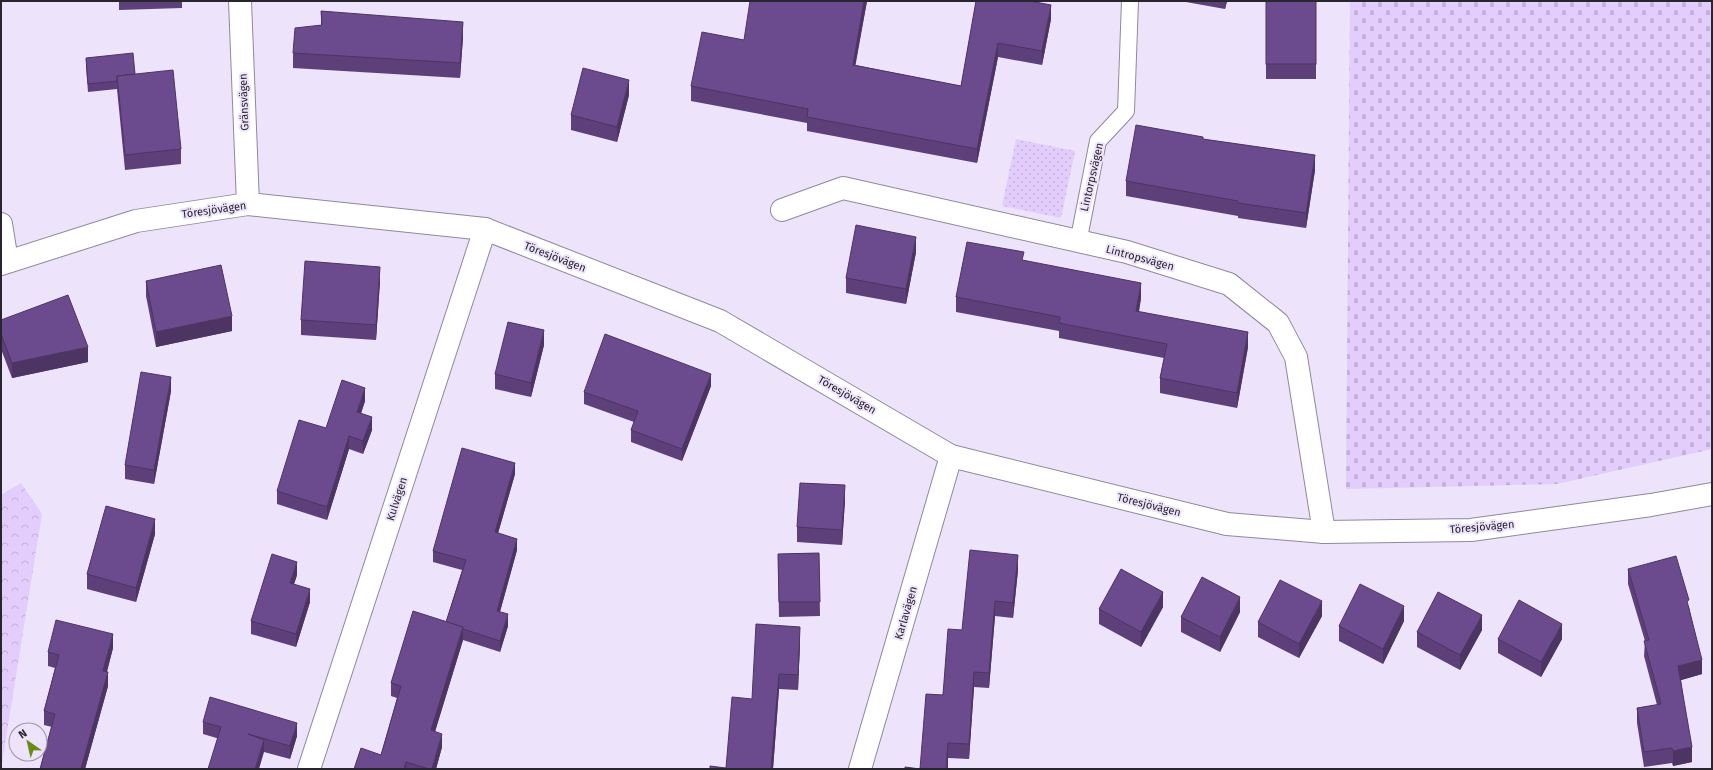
<svg xmlns="http://www.w3.org/2000/svg" width="1713" height="770" font-family="'Fira Sans',sans-serif">
<style>
.green{fill:url(#green-dots)}
.forest{fill:url(#forest-crowns)}
.cemetery{fill:url(#cemetery-stones)}
.lines{fill:none;stroke-linecap:round;stroke-linejoin:round}
.lane-casing{stroke:#91889d;stroke-width:18}
.street-casing{stroke:#91889d;stroke-width:24}
.lane{stroke:#fff;stroke-width:16}
.street{stroke:#fff;stroke-width:22}
.wall{fill:#5d407a}
.shaded-wall{fill:#4c3463}
.building{fill:#6c4a8e;stroke:#4c3463}
.labels{text-anchor:middle;dominant-baseline:central;stroke-width:4;stroke-linejoin:round;paint-order:stroke}
.street-label{font-size:11px;fill:#29252e;stroke:#ede3fa}
</style>
<defs>
<pattern id="green-dots" width="8" height="8" patternUnits="userSpaceOnUse"><rect width="8" height="8" fill="#e2cdfc"/><path d="M2 2h.1M6 6h.1" fill="none" stroke="#c2b0d8" stroke-width="1.8" stroke-linecap="round"/></pattern>
<pattern id="forest-crowns" width="20" height="18" patternUnits="userSpaceOnUse"><rect width="20" height="18" fill="#e2cdfc"/><path d="M2 6a3 3 0 1 1 6 0M12 15a3 3 0 1 1 6 0" fill="none" stroke="#c2b0d8"/></pattern>
<pattern id="cemetery-stones" width="16" height="16" patternUnits="userSpaceOnUse"><rect width="16" height="16" fill="#e2cdfc"/><path d="M2 7V4a2 2 0 0 1 4 0v3zM10 15v-3a2 2 0 0 1 4 0v3z" fill="#c2b0d8"/></pattern>
</defs>
<rect width="100%" height="100%" fill="#ede3fa"/>
<polygon class="green" points="1016,139 1075,151 1061,218 1002,206"/>
<polygon class="forest" points="21,483 42,514 1,769 1,495"/>
<polygon class="cemetery" points="1350,1 1712,1 1712,449 1557,484 1346,489"/>
<g class="lines">
<defs>
<polyline id="lane" points="1078,243 1098,141 1126,111 1130,1"/>
<g id="street">
<polyline points="240,1 248,204"/>
<polyline points="782,210 843,188 1127,252 1229,284 1278,323 1296,357 1324,532"/>
<polyline points="1,224 7,261"/>
<polyline points="1,264 136,221 248,204 485,229 720,321 951,456 1227,524 1324,532 1471,530 1651,505 1712,494"/>
<polyline points="309,769 485,229"/>
<polyline points="860,769 951,456"/>
</g>
</defs>
<use href="#lane" class="lane-casing"/>
<use href="#street" class="street-casing"/>
<use href="#lane" class="lane"/>
<use href="#street" class="street"/>
</g>
<g class="wall">
<polygon points="119,1 182,1 182,8 119,10"/>
<polygon points="867,1 855,65 961,86 976,1 1051,19 1042,65 998,57 977,163 807,131 807,123 691,101 691,86 744,40"/>
<polygon points="1186,1 1227,1 1225,9 1186,2"/>
<rect x="1266" y="1" width="50" height="78"/>
<polygon points="321,11 463,37 460,78 293,68 293,53 321,26"/>
<polygon points="86,58 135,74 181,149 181,164 125,170 117,89 88,92 86,66"/>
<polygon points="629,95 617,142 571,130 571,115"/>
<polygon points="1203,139 1315,170 1306,228 1238,218 1238,216 1126,196 1126,181"/>
<polygon points="916,252 906,304 846,293 846,278"/>
<polygon points="1024,260 1141,298 1139,312 1248,347 1237,408 1160,393 1160,378 1164,358 1059,338 1059,331 956,312 956,297"/>
<polygon points="146,281 232,331 156,347 146,296"/>
<polygon points="380,281 376,340 301,335 301,320"/>
<polygon points="1,320 88,362 12,378 1,349"/>
<polygon points="544,345 531,397 495,389 495,374"/>
<polygon points="711,386 682,461 631,442 631,430 634,422 584,404 584,392"/>
<polygon points="171,391 154,484 125,479 125,465"/>
<polygon points="365,401 361,413 372,430 363,454 349,449 327,520 277,504 277,491 326,428"/>
<polygon points="515,474 498,533 517,550 500,612 508,626 500,652 463,640 435,732 442,747 436,769 354,769 381,755 397,698 391,696 391,683 446,622 462,570 433,562 433,551"/>
<polygon points="845,500 842,545 797,542 797,527"/>
<polygon points="155,534 136,602 87,589 87,574"/>
<polygon points="819,553 820,616 779,617 778,554"/>
<polygon points="1628,569 1689,607 1702,674 1681,680 1692,762 1673,766 1672,763 1644,767 1637,723 1637,708 1657,705 1644,656 1645,641 1628,584"/>
<polygon points="1018,570 1013,618 995,616 989,688 974,687 969,759 948,758 920,769 962,630"/>
<polygon points="297,575 294,584 310,602 296,647 251,634 251,621"/>
<polygon points="1163,607 1141,647 1099,624 1099,609"/>
<polygon points="1240,612 1220,652 1181,632 1181,617"/>
<polygon points="1322,616 1299,658 1258,637 1258,622"/>
<polygon points="1404,621 1383,664 1339,641 1339,626"/>
<polygon points="1482,630 1460,670 1417,647 1417,632"/>
<polygon points="1498,639 1562,639 1541,677 1498,653"/>
<polygon points="800,642 798,690 779,689 773,769 710,769 726,768 752,699"/>
<polygon points="113,648 107,672 108,686 85,769 40,769 52,727 44,725 44,711 55,668 48,666 48,652"/>
<polygon points="203,722 297,736 290,759 264,752 203,734"/>
</g>
<g class="shaded-wall">
<polygon points="864,1 867,1 853,79 853,65"/>
<polygon points="1225,1 1227,1 1225,9"/>
<polygon points="1051,5 1051,19 1042,65 1042,51"/>
<polygon points="463,22 463,37 460,78 460,63"/>
<polygon points="998,43 998,57 977,163 977,149"/>
<polygon points="629,80 629,95 617,142 617,127"/>
<polygon points="1315,155 1315,170 1306,228 1306,213"/>
<polygon points="916,237 916,252 906,304 906,289"/>
<polygon points="380,267 380,281 376,340 376,325"/>
<polygon points="1141,283 1141,298 1136,326 1136,311"/>
<polygon points="232,316 232,331 156,347 156,332"/>
<polygon points="544,330 544,345 531,397 531,383"/>
<polygon points="1248,332 1248,347 1237,408 1237,393"/>
<polygon points="88,347 88,362 12,378 12,363"/>
<polygon points="711,374 711,386 682,461 682,449"/>
<polygon points="171,377 171,391 154,484 154,470"/>
<polygon points="365,388 365,401 357,426 357,412"/>
<polygon points="372,417 372,430 363,454 363,441"/>
<polygon points="349,436 349,449 327,520 327,507"/>
<polygon points="515,463 515,474 495,544 495,532"/>
<polygon points="845,485 845,500 842,545 842,530"/>
<polygon points="155,519 155,534 136,602 136,588"/>
<polygon points="517,539 517,550 497,622 497,611"/>
<polygon points="1018,555 1018,570 1013,618 1013,603"/>
<polygon points="297,562 297,575 290,596 290,583"/>
<polygon points="310,589 310,602 296,647 296,634"/>
<polygon points="1163,592 1163,607 1141,647 1141,632"/>
<polygon points="1240,597 1240,612 1220,652 1220,637"/>
<polygon points="995,601 995,616 989,688 989,673"/>
<polygon points="1322,601 1322,616 1299,658 1299,644"/>
<polygon points="1404,606 1404,621 1383,664 1383,649"/>
<polygon points="508,614 508,626 500,652 500,641"/>
<polygon points="1482,615 1482,630 1460,670 1460,655"/>
<polygon points="1562,624 1562,639 1541,677 1541,662"/>
<polygon points="463,627 463,640 431,744 431,730"/>
<polygon points="800,627 800,642 798,690 798,675"/>
<polygon points="113,634 113,648 103,685 103,671"/>
<polygon points="1702,660 1702,674 1678,681 1678,666"/>
<polygon points="108,672 108,686 85,769 81,769"/>
<polygon points="974,672 974,687 969,759 969,744"/>
<polygon points="779,674 779,689 773,769 771,769"/>
<polygon points="297,723 297,736 290,759 290,746"/>
<polygon points="442,734 442,747 436,769 432,769"/>
<polygon points="264,740 264,752 259,769 255,769"/>
<polygon points="948,743 948,769 946,769"/>
<polygon points="1692,747 1692,762 1673,766 1673,751"/>
<polygon points="406,762 406,769 404,769"/>
</g>
<g class="building">
<polygon points="750,1 864,1 853,65 961,86 976,1 1030,1 1051,5 1042,51 998,43 977,149 807,117 808,109 691,86 702,32 744,40"/>
<rect x="1266" y="1" width="50" height="63"/>
<polygon points="321,11 463,22 460,63 293,53 295,28 322,25"/>
<polygon points="133,53 135,74 117,76 117,81 88,84 86,58"/>
<polygon points="583,68 629,80 617,127 571,115"/>
<polygon points="173,70 181,149 125,155 117,76"/>
<polygon points="1136,125 1203,137 1203,139 1315,155 1306,213 1238,203 1238,201 1126,181"/>
<polygon points="856,225 916,237 906,289 846,278"/>
<polygon points="967,242 1024,252 1022,260 1141,283 1136,311 1248,332 1237,393 1160,378 1167,344 1059,323 1060,317 956,297"/>
<polygon points="305,261 380,267 376,325 301,320"/>
<polygon points="221,265 232,316 156,332 146,281"/>
<polygon points="68,295 88,347 12,363 1,334 1,320"/>
<polygon points="508,322 544,330 531,383 495,374"/>
<polygon points="605,334 711,374 682,449 631,430 638,411 584,392"/>
<polygon points="141,372 171,377 154,470 125,465"/>
<polygon points="342,380 365,388 357,412 372,417 363,441 349,436 327,507 277,491 299,420 326,428"/>
<polygon points="462,448 515,463 495,532 517,539 497,611 508,614 500,641 463,629 463,627 446,622 466,560 433,551"/>
<polygon points="800,483 845,485 842,530 797,527"/>
<polygon points="106,506 155,519 136,588 87,574"/>
<polygon points="970,550 1018,555 1013,603 995,601 989,673 974,672 969,744 948,743 946,769 905,769 905,767 920,769 926,694 943,695 948,629 962,630"/>
<polygon points="819,553 820,602 779,602 778,554"/>
<polygon points="272,554 297,562 290,583 310,589 296,634 251,621"/>
<polygon points="1676,556 1689,600 1687,601 1702,660 1678,666 1692,747 1673,751 1672,748 1644,752 1637,708 1661,704 1644,641 1649,640 1628,569"/>
<polygon points="1121,569 1163,592 1141,632 1099,609"/>
<polygon points="1202,577 1240,597 1220,637 1181,617"/>
<polygon points="1280,580 1322,601 1299,644 1258,622"/>
<polygon points="1360,584 1404,606 1383,649 1339,626"/>
<polygon points="1438,592 1482,615 1460,655 1417,632"/>
<polygon points="1519,600 1562,624 1541,662 1498,639"/>
<polygon points="413,611 463,627 431,730 442,734 432,769 429,769 406,762 404,769 354,769 361,748 381,755 401,686 391,683"/>
<polygon points="56,620 113,634 103,671 108,672 81,769 40,769 55,714 44,711 59,655 48,652"/>
<polygon points="756,624 800,627 798,675 779,674 771,769 710,769 710,766 726,768 732,697 752,699"/>
<polygon points="210,697 297,723 290,746 248,734 264,740 255,769 208,769 221,727 203,722"/>
</g>
<g class="labels">
<g class="street-label">
<text transform="translate(244 102) rotate(-92)">Gränsvägen</text>
<text transform="translate(1092 177) rotate(-77)">Lintorpsvägen</text>
<text transform="translate(214 210) rotate(-8)">Töresjövägen</text>
<text transform="translate(555 257) rotate(21)">Töresjövägen</text>
<text transform="translate(1140 258) rotate(15)">Lintropsvägen</text>
<text transform="translate(847 395) rotate(30)">Töresjövägen</text>
<text transform="translate(397 499) rotate(-72)">Kulvägen</text>
<text transform="translate(1149 505) rotate(14)">Töresjövägen</text>
<text transform="translate(1482 527) rotate(-5)">Töresjövägen</text>
<text transform="translate(906 613) rotate(-74)">Karlavägen</text>
</g>
</g>
<rect width="1713" height="770" fill="none" stroke="#29252e" stroke-width="4"/>
<g transform="translate(28 742) rotate(326)"><circle r="19" fill="#ede3fa" stroke="#9f97a8"/>
<path d="M0-3L7 15L0 10L-7 15Z" fill="#688b10"/>
<text y="-6" font-size="11" font-weight="bold" text-anchor="middle" fill="#29252e">N</text>
</g>
</svg>
